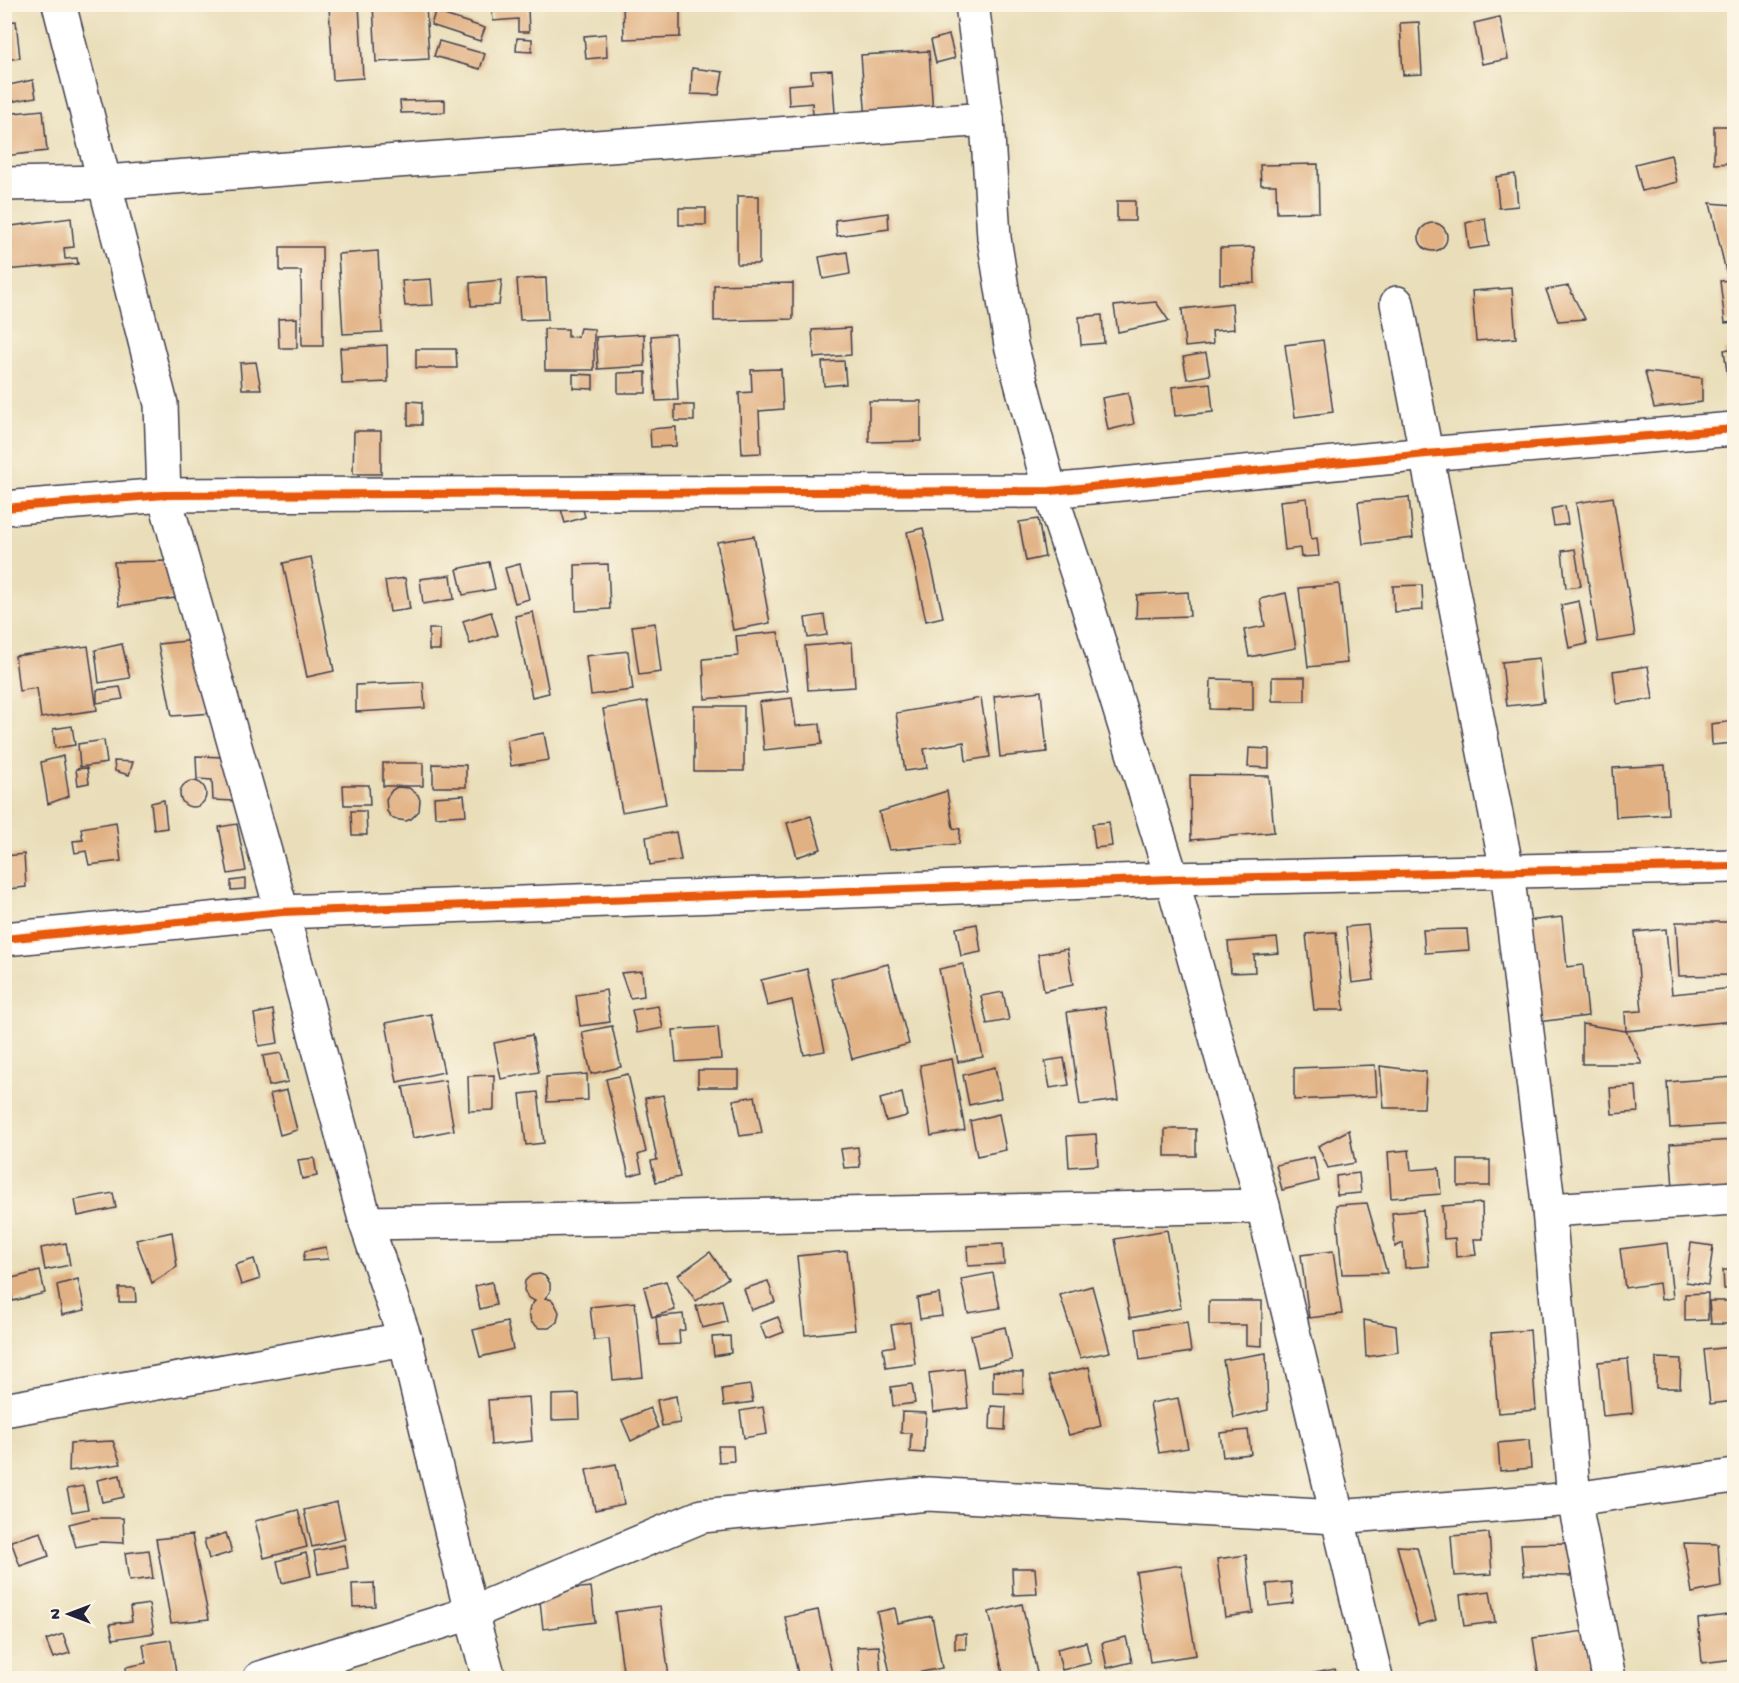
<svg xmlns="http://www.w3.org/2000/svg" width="1739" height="1683" font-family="'Gochi Hand',sans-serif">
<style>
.building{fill:#e1b183}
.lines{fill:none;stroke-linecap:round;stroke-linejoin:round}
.street-casing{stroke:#403e4e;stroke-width:36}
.street{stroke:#fff;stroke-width:33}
.cycleway-casing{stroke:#fcf5e5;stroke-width:11}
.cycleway{stroke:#e8590c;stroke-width:8}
</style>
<rect width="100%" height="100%" fill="#fcf5e5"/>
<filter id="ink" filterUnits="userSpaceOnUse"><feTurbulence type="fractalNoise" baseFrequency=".0167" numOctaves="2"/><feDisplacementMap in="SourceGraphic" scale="12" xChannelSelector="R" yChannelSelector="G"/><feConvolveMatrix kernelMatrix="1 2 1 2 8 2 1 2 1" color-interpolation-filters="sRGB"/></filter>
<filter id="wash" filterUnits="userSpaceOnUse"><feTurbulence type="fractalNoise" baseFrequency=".008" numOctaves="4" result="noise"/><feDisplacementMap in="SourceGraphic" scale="24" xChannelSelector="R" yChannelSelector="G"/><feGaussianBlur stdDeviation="1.35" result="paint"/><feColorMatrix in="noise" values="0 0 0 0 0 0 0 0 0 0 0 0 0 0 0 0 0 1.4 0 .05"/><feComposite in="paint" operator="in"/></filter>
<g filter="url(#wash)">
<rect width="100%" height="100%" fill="#e9deb9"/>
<g id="blocks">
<g class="building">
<polygon points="345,4 359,4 363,78 333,80 329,5"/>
<polygon points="373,4 426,4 429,59 376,62"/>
<polygon points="623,4 680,4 680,37 624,39"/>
<polygon points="528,9 529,32 518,32 518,19 493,21 492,11"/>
<polygon points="435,12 485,28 480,41 431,25"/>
<polygon points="1500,17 1508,59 1482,64 1474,23"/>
<polygon points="16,21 20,58 4,60 4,22"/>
<polygon points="1419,22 1422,74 1403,75 1400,23"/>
<polygon points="606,34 607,57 586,59 584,36"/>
<polygon points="949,35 955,58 936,63 931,40"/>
<polygon points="517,38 532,39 532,52 516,51"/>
<polygon points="439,41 485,54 480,69 434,56"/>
<polygon points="929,51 933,115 866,120 861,55"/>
<polygon points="692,68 723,72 719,95 691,94"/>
<polygon points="832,70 835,113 813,114 812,103 789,105 788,85 812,83 811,71"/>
<polygon points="33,80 36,97 4,103 4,86"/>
<polygon points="445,100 445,112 401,113 400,101"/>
<polygon points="43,110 47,151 4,156 4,114"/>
<polygon points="1714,126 1734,126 1734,163 1714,164"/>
<polygon points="1671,155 1677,182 1642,191 1635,164"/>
<polygon points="1318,164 1319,212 1277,213 1276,185 1261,185 1260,165"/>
<polygon points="1515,174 1518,206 1499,208 1496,177"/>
<rect x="737" y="196" width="22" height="68"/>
<rect x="1117" y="201" width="18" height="20"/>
<polygon points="1710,203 1734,205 1734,266 1726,272"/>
<rect x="679" y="208" width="27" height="17"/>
<polygon points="888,213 889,229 837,236 835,220"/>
<polygon points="71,218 74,247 64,248 65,259 77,258 78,264 4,270 4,227"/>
<polygon points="1485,218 1489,246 1469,249 1466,223"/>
<circle cx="1433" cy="237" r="14"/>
<polygon points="280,247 322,247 323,346 302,346 301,271 280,271"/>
<polygon points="1254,247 1255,283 1220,284 1220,248"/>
<polygon points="378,251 382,332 343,334 338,254"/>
<polygon points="847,252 850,274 823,279 819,257"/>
<polygon points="546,278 548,319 520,320 517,279"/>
<polygon points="431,279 433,305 405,306 402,281"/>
<polygon points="502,280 499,305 471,306 470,283"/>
<polygon points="1734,280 1734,322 1725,323 1720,281"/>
<polygon points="793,283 793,319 714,321 714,285"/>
<polygon points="1568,286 1585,319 1558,321 1546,290"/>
<polygon points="1512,288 1516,338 1476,341 1472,291"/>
<polygon points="1156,302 1169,321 1118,332 1114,306"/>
<polygon points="1232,303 1234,329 1212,331 1213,344 1185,347 1182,309"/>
<polygon points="1102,315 1104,343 1081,345 1079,317"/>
<polygon points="297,318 297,348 279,348 278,319"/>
<polygon points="580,328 594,329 594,370 545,370 544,329 568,329 568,337 578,336"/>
<polygon points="850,328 851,355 814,358 812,330"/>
<polygon points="644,334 645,366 598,369 596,337"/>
<polygon points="675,334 678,400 656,401 651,336"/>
<polygon points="1323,340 1333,412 1295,417 1285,345"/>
<polygon points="387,345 388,382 342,384 340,348"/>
<polygon points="1734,348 1734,385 1729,386 1724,350"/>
<polygon points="416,349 456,349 457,368 416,368"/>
<polygon points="1206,353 1210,375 1187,379 1183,357"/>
<polygon points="844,361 846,384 824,386 822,362"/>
<polygon points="256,362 261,389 242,389 240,363"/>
<polygon points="781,369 783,409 759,411 761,453 742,454 739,393 752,392 751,370"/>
<polygon points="646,372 646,393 618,393 618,373"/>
<polygon points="1645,372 1702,378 1702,402 1654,408"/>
<polygon points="573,374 593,375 593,389 573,388"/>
<polygon points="1210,383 1213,412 1175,416 1172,387"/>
<polygon points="1128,393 1134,424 1108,430 1102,398"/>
<polygon points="408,401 422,402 422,425 408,425"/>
<polygon points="869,401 921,401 921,441 869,442"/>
<rect x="675" y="405" width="19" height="16"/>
<polygon points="676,427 676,446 651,447 650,429"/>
<polygon points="354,431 381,431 381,474 353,474"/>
<polygon points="1409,497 1413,538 1363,544 1358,502"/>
<polygon points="1613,497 1635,636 1598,642 1576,503"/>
<polygon points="1307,498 1311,539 1317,538 1319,556 1301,557 1300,548 1285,550 1280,501"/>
<polygon points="560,506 582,506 585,517 565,523"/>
<polygon points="1565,506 1568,524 1554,526 1551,509"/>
<polygon points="1038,519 1045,557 1026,561 1019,522"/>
<polygon points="923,528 943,617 926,621 907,532"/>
<polygon points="754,536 770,623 733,630 717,542"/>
<polygon points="1575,549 1581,586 1566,588 1562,551"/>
<polygon points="311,557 334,671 307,677 283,563"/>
<polygon points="169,561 175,598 119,606 114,562"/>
<polygon points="489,562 495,589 463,595 457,569"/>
<polygon points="520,564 529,599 515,603 505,568"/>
<polygon points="608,564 610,609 576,611 575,565"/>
<polygon points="451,575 454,599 423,604 420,579"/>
<polygon points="405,578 410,609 390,612 385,581"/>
<polygon points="1339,584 1347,663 1308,667 1299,588"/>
<polygon points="1422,585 1423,610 1394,612 1393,586"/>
<polygon points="1188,592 1190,616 1136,618 1137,595"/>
<polygon points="1286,593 1296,648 1249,657 1244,630 1265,626 1260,599"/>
<polygon points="1579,601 1587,644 1569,648 1561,605"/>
<polygon points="491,612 498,635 470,644 463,621"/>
<polygon points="533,612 549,693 532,697 515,616"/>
<polygon points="824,615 827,635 808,638 805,618"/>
<polygon points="655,623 661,672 639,675 632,626"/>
<rect x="429" y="629" width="11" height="21"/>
<polygon points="778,632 788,691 705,699 703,659 738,656 736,636"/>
<polygon points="196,640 213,713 172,716 158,644"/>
<polygon points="852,642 855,687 808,690 805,646"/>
<polygon points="122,644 130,678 99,683 95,650"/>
<polygon points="88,646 97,710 41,718 37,688 19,691 15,656"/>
<polygon points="628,651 633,690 591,695 586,656"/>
<polygon points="1539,658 1544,702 1507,706 1502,662"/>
<polygon points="1648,666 1653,699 1617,704 1613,671"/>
<rect x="1272" y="677" width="33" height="24"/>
<polygon points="1211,679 1253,680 1253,710 1210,709"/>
<polygon points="423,682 425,708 356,712 356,685"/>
<polygon points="120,687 123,699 97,703 97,690"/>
<polygon points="1041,691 1047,752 1000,757 994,696"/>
<polygon points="792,698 796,726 820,724 822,744 764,750 759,702"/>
<polygon points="981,698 990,757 966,761 964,742 924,749 927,768 905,771 896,713"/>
<polygon points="647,701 666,804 622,812 603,709"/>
<rect x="694" y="706" width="50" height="65"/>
<polygon points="1734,721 1734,743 1712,745 1711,724"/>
<polygon points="4,726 6,726 9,750 4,751"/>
<polygon points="72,726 75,745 55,748 53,729"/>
<polygon points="544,733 549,760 511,766 507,740"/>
<polygon points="104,740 107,763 80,767 78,744"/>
<polygon points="1249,748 1269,749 1269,768 1248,767"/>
<polygon points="63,756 69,796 48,804 41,762"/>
<polygon points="196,756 224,757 234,801 213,800 212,780 197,779"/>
<polygon points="114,761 133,762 129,775 115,771"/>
<rect x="383" y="763" width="40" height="23"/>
<polygon points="433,764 466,765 466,787 433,787"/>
<polygon points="1665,765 1668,814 1616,817 1613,768"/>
<polygon points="87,768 89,783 78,785 76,769"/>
<polygon points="1190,775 1269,776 1274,832 1191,840"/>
<circle cx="193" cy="794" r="13"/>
<polygon points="4,785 8,785 9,813 4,813"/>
<polygon points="343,785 369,785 370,805 344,805"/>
<polygon points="397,787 409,788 418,795 420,800 419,811 411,819 406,821 394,819 390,816 387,811 386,799 392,790"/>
<polygon points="947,791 953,828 960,829 959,844 889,850 879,812"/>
<polygon points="464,795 466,815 435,817 434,797"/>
<polygon points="164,800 167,828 154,830 151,803"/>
<polygon points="351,811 366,811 367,835 352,835"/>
<polygon points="811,816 821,849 797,857 787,823"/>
<polygon points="116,822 121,861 89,865 86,851 75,853 73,841 83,840 81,828"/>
<polygon points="1109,822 1112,846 1095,848 1092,824"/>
<polygon points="237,824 246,871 228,874 219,827"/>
<polygon points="676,832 681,860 650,865 646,837"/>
<polygon points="24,854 26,887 9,889 6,856"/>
<polygon points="245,879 245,889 231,890 231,881"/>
<polygon points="1562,917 1567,967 1583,965 1588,1016 1537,1022 1527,921"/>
<polygon points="1676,922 1734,922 1734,975 1679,976"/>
<polygon points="977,924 981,952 961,956 956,928"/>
<polygon points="1368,925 1374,980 1352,983 1346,927"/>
<polygon points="1467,929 1469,950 1425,953 1423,930"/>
<polygon points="1666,929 1672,994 1734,988 1734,1021 1626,1031 1642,1064 1582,1064 1582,1024 1626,1031 1625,1012 1642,1011 1635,932"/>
<polygon points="1336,932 1344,1010 1314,1010 1306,934"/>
<polygon points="1277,938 1279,953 1254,955 1255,972 1231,973 1228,942"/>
<polygon points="1067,949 1073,985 1044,991 1038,954"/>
<polygon points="888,964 909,1044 852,1059 831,979"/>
<polygon points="963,964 983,1057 958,1062 939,969"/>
<polygon points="807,969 825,1051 804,1055 792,1000 767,1006 761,980"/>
<polygon points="642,971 644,996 630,998 621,973"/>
<polygon points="606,990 610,1022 580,1026 576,995"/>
<polygon points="1003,992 1009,1020 987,1024 981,996"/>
<polygon points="658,1006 663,1028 637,1033 632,1010"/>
<polygon points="1105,1007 1118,1100 1080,1105 1067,1012"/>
<polygon points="273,1010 278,1043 259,1046 254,1014"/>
<polygon points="431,1014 444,1072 397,1082 386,1023"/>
<polygon points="612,1026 621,1067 591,1074 582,1032"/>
<polygon points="718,1027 721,1059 676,1062 673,1030"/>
<polygon points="532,1035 539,1072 501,1079 494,1043"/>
<polygon points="281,1053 288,1082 269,1086 263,1056"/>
<polygon points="1064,1058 1069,1085 1050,1088 1045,1061"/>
<polygon points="952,1059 965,1130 931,1136 920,1065"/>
<polygon points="1375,1065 1377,1096 1294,1100 1294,1068"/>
<polygon points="1380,1066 1426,1072 1424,1108 1384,1108"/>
<polygon points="995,1067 1001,1098 969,1105 963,1075"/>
<rect x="698" y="1070" width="41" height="17"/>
<polygon points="587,1074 588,1100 547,1102 546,1077"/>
<polygon points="628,1074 646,1152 638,1155 642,1172 629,1176 606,1079"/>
<polygon points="494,1075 494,1110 469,1111 468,1076"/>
<polygon points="1734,1077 1734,1124 1670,1128 1667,1082"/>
<polygon points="445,1080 454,1130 413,1138 403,1087"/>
<polygon points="1636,1086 1638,1112 1612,1114 1610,1088"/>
<polygon points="287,1090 297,1130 280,1135 270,1094"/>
<polygon points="538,1092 544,1143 526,1145 520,1094"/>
<polygon points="902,1093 907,1116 886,1121 880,1099"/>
<polygon points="663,1095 680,1177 656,1182 651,1161 657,1160 645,1098"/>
<polygon points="755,1096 762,1133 740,1136 733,1100"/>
<polygon points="999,1114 1006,1150 977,1156 970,1121"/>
<rect x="1165" y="1129" width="31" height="27"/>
<polygon points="1349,1130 1355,1163 1328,1168 1318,1146"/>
<polygon points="1096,1134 1098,1165 1069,1167 1067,1136"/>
<polygon points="1734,1140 1734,1201 1674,1205 1670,1144"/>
<polygon points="858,1147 860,1167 844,1168 841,1149"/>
<polygon points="1409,1150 1411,1170 1439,1168 1441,1194 1391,1198 1388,1152"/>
<polygon points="1314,1157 1319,1181 1282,1190 1276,1165"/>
<polygon points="314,1158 317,1176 302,1179 298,1160"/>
<rect x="1458" y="1160" width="32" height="26"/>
<polygon points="1359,1173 1361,1193 1337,1195 1336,1176"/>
<polygon points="113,1193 116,1208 78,1216 75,1200"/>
<polygon points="1367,1203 1387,1273 1342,1274 1336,1205"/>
<polygon points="1482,1203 1483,1239 1474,1239 1476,1255 1456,1257 1455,1238 1444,1239 1442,1206"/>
<polygon points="1423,1210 1429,1266 1405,1268 1403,1243 1395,1247 1392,1213"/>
<polygon points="1167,1230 1181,1308 1130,1318 1115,1239"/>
<polygon points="172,1232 177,1267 152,1283 136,1240"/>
<polygon points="66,1243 70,1265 45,1270 41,1248"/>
<polygon points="1667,1243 1673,1298 1661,1300 1659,1283 1625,1288 1620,1249"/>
<polygon points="1691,1243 1713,1246 1708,1285 1686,1282"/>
<polygon points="1003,1244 1004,1264 968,1266 967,1246"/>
<polygon points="326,1247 328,1259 303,1261 305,1251"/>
<polygon points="847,1251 855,1330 805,1335 797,1256"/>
<polygon points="1333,1251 1342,1314 1309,1318 1301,1255"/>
<polygon points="710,1252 728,1278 696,1301 678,1275"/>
<polygon points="254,1259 260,1279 241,1285 235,1265"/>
<polygon points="1723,1270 1734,1270 1734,1289 1724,1289"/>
<polygon points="40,1271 45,1293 13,1301 8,1279"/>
<polygon points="993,1273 1000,1308 968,1313 961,1279"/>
<polygon points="540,1274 545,1276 550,1283 550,1292 545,1298 552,1300 555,1304 559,1312 557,1322 549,1328 539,1328 531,1322 529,1312 530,1307 535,1301 528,1298 524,1290 525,1281 528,1278 532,1275"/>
<polygon points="78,1279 85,1310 62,1315 57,1285"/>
<polygon points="666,1281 675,1310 652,1317 644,1287"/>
<polygon points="768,1281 775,1302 751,1310 744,1289"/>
<polygon points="492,1282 496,1305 480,1309 475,1286"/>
<polygon points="1092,1286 1110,1352 1080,1358 1060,1295"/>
<polygon points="119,1288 135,1288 136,1302 119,1302"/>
<polygon points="1708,1293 1708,1320 1685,1321 1685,1294"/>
<polygon points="939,1294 942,1316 920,1319 917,1298"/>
<polygon points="722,1300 727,1322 702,1328 696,1306"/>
<polygon points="1209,1301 1262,1301 1262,1346 1246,1345 1246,1325 1209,1325"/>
<polygon points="1709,1301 1731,1301 1732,1324 1711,1324"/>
<polygon points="635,1302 643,1377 613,1380 609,1339 594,1340 590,1307"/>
<polygon points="683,1314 685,1330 679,1331 680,1344 659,1345 656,1317"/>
<polygon points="778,1317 784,1332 766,1339 760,1324"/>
<polygon points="1364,1320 1396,1326 1398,1352 1366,1357"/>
<polygon points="507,1322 513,1349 480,1357 473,1330"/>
<polygon points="910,1322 915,1364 886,1368 883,1348 895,1346 891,1325"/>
<polygon points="1187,1322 1191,1352 1140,1360 1136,1329"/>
<polygon points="1005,1327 1012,1360 978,1367 971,1335"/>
<polygon points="1530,1330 1536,1410 1498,1413 1491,1333"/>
<polygon points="730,1336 731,1353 714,1356 712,1337"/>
<polygon points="1730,1347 1734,1382 1734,1401 1710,1404 1704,1350"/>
<polygon points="1266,1353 1268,1410 1234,1418 1223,1360"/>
<polygon points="1656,1358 1681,1359 1680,1388 1656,1388"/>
<polygon points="1628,1359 1633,1413 1603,1416 1598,1362"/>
<polygon points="1089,1367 1101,1426 1069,1435 1048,1376"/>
<polygon points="964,1369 968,1408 933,1412 929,1373"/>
<polygon points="993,1371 1023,1372 1023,1394 993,1393"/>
<polygon points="912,1384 915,1403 893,1406 891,1387"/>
<polygon points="750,1385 753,1402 724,1406 722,1389"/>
<polygon points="579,1394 580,1419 552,1420 552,1395"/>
<polygon points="676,1396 680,1423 662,1426 657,1400"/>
<polygon points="529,1397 532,1441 491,1445 488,1400"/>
<polygon points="1178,1398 1188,1448 1159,1453 1150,1403"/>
<polygon points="991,1406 1006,1407 1005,1430 990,1429"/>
<polygon points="763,1407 767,1434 744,1438 740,1411"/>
<polygon points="650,1408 658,1428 631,1441 622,1420"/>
<polygon points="902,1412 926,1413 924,1453 910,1452 911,1433 901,1433"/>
<polygon points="1248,1430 1251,1454 1223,1457 1220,1433"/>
<polygon points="1529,1440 1531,1468 1500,1471 1498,1443"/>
<polygon points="113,1441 121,1464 69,1471 70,1443"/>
<polygon points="718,1446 733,1446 734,1461 719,1462"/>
<polygon points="616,1464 624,1504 595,1510 586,1470"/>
<polygon points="120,1475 124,1497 102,1502 97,1480"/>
<polygon points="83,1486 88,1509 72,1512 67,1489"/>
<polygon points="337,1502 345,1539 312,1547 304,1510"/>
<polygon points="298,1510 307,1547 264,1558 255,1521"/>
<polygon points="93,1518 123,1518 124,1543 101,1542 76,1547 69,1524"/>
<polygon points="41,1532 49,1556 20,1566 11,1541"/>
<polygon points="226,1533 232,1552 209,1559 204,1540"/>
<polygon points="1489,1533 1492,1574 1454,1576 1451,1536"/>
<polygon points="192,1535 209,1619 171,1623 156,1539"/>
<polygon points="1567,1543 1571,1576 1524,1575 1521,1544"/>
<polygon points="1684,1543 1718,1544 1721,1587 1692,1593"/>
<polygon points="344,1545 348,1568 318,1574 314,1551"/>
<polygon points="1397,1546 1417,1547 1436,1620 1418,1625"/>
<polygon points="149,1550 153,1578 129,1581 125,1553"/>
<polygon points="306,1553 311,1576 282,1583 277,1561"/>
<polygon points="1246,1555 1253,1613 1225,1617 1217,1559"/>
<polygon points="1734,1557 1734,1578 1733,1579 1728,1559"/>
<polygon points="1181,1565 1196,1655 1150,1662 1136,1572"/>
<polygon points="1012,1568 1035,1568 1037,1594 1013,1595"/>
<polygon points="1291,1582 1293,1603 1269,1606 1267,1584"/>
<polygon points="374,1583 375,1606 353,1607 352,1584"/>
<polygon points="591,1587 595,1622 543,1629 539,1592"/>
<polygon points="1490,1591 1495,1622 1464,1626 1460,1595"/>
<polygon points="149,1604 154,1633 113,1639 110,1624 132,1621 130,1607"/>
<polygon points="1022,1604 1037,1673 1014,1678 1004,1678 989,1612"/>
<polygon points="660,1606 669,1678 624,1678 615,1612"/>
<polygon points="895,1608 898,1623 932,1616 942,1668 891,1678 877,1612"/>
<polygon points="818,1610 833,1678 799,1678 785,1617"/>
<polygon points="1734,1614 1734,1659 1702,1663 1698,1619"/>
<polygon points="1585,1631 1591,1678 1539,1678 1533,1638"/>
<polygon points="63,1634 70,1653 53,1658 46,1640"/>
<rect x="955" y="1634" width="11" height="15"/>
<polygon points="1126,1637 1132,1662 1107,1668 1102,1643"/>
<polygon points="171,1640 176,1673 138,1678 127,1678 126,1667 146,1663 143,1644"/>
<polygon points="1086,1642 1091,1663 1062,1670 1057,1649"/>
<polygon points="879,1646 881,1678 860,1678 857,1647"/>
<polygon points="1335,1669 1337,1678 1293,1678 1293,1677"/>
<polygon points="1134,1673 1136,1678 1117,1678"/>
</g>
</g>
</g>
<g filter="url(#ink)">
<use href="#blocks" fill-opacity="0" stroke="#403e4e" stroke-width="1.5"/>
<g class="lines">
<defs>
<g id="street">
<polyline points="59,4 161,404 164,495 282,912 366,1223 405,1339 471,1613 489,1678"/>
<polyline points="972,4 987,119 994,238 1011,345 1050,491 1085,597 1172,879 1263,1206 1376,1678"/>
<polyline points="4,184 104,182 987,119"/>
<polyline points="1397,303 1507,871 1549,1210 1574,1499 1609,1678"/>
<polyline points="4,508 164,495 1050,491 1426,454 1734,429"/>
<polyline points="4,939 282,912 1172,879 1734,866"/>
<polyline points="1549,1210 1734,1198"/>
<polyline points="366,1223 1263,1206"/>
<polyline points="4,1410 405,1339"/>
<polyline points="260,1678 471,1613 702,1516 928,1494 1336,1517 1574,1499 1734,1476"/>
</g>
</defs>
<use href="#street" class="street-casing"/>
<use href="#street" class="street"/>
<defs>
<g id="cycleway">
<polyline points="4,508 164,495 1050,491 1426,454 1734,429"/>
<polyline points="4,939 282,912 1172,879 1734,866"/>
</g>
</defs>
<use href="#cycleway" class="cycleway-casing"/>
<use href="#cycleway" class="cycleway"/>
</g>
</g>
<rect width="1739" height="1683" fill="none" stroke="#fcf5e5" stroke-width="24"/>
<g transform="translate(69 1614) rotate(270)" stroke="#fcf5e5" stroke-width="4.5" paint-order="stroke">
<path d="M0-4.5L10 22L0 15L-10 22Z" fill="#22223b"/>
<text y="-9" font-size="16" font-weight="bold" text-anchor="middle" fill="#22223b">N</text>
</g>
</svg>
